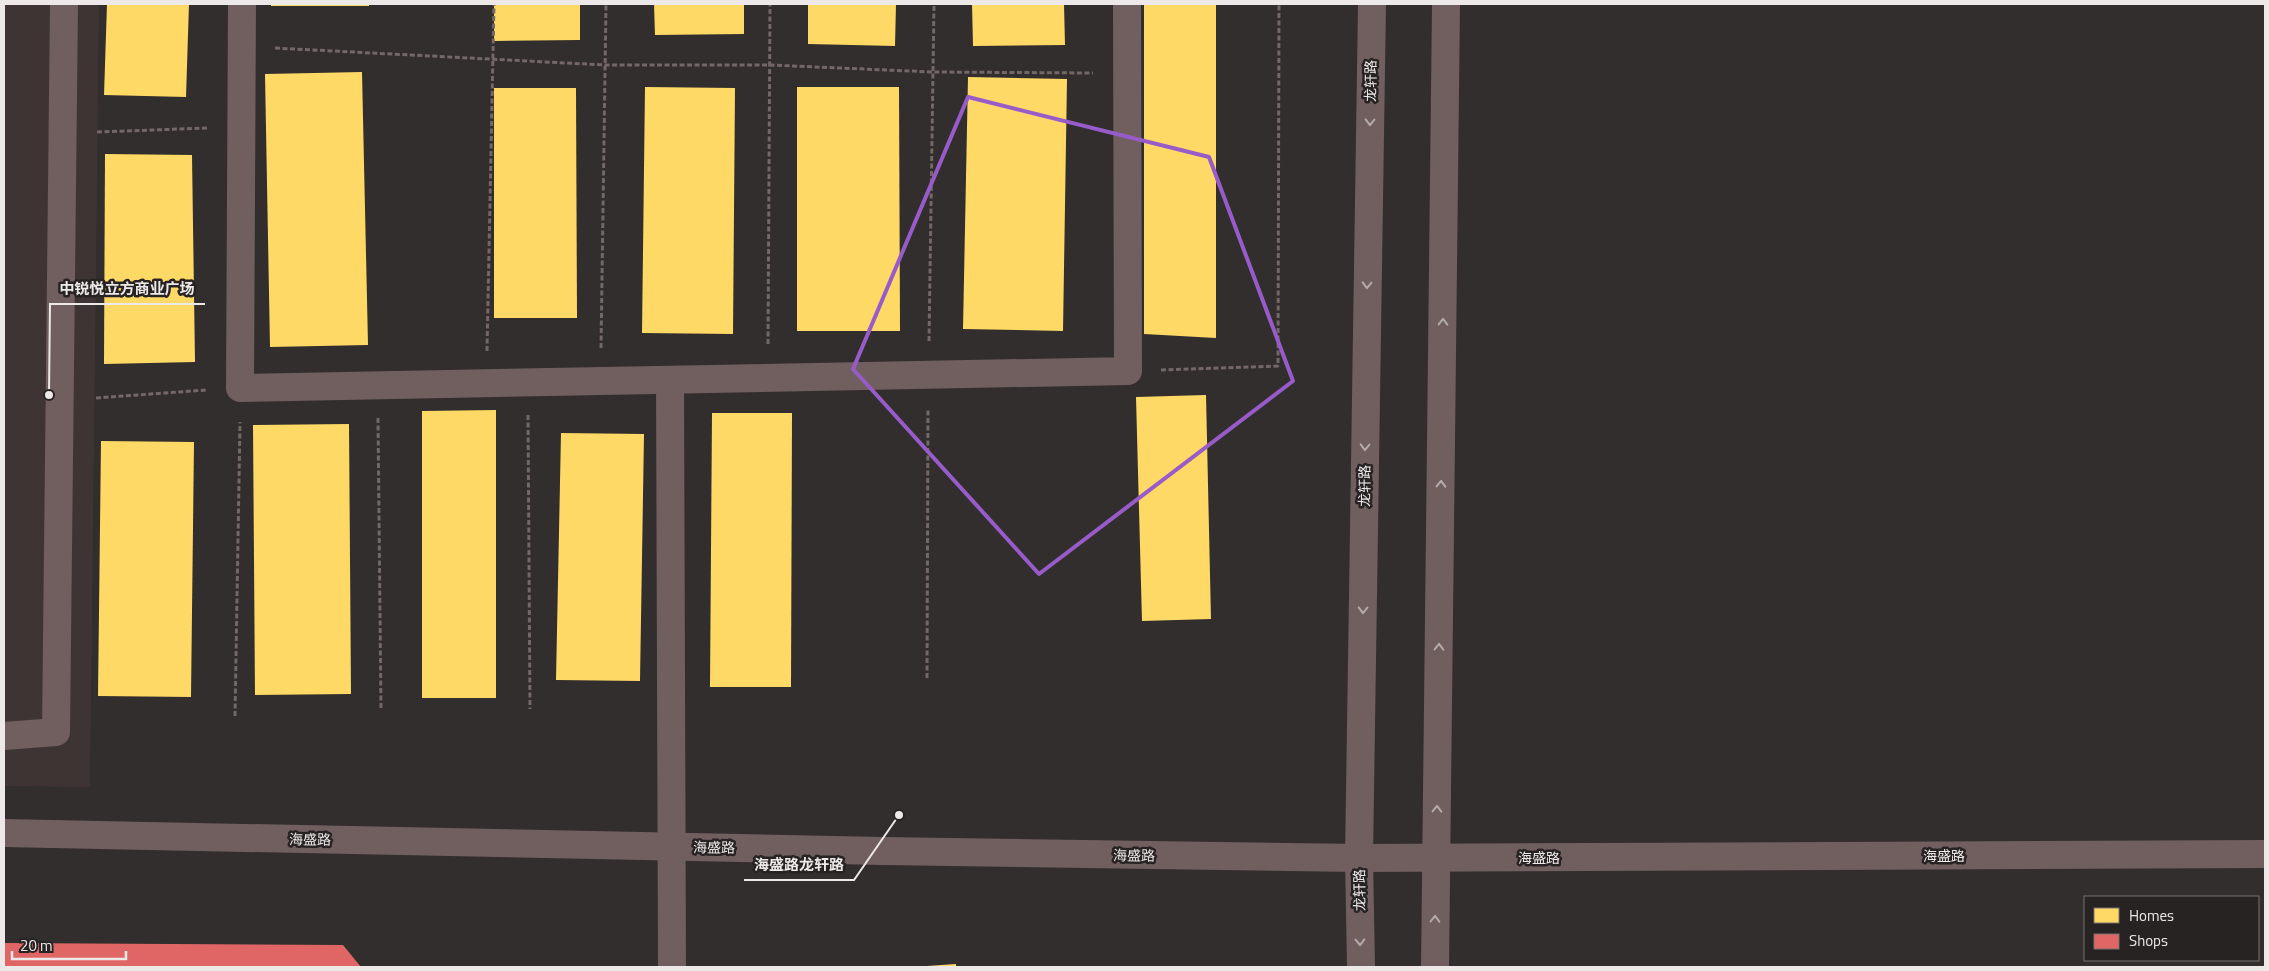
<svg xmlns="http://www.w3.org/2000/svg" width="2269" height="971" font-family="'Titillium Web','Noto Sans SC',sans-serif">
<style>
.built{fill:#3f3434}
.homes{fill:#ffd966}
.shops{fill:#e06666}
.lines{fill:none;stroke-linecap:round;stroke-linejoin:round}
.path{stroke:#736767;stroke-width:3;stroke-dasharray:5 2.5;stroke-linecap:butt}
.pedestrian{stroke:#715e5e;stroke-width:28}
.minor{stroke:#715e5e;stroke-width:28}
.tertiary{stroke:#715e5e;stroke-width:28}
.oneway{stroke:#b5aaaa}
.marked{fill:none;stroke:#985bca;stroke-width:4;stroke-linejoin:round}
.labels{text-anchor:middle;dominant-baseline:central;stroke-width:5;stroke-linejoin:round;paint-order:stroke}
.street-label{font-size:14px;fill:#ede9e9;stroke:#282323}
.leader{fill:none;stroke:#ede9e9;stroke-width:2}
.callout-dot{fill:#ede9e9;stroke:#282323;stroke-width:2}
.callout-label{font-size:15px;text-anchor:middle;font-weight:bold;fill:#ede9e9;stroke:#282323;stroke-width:5;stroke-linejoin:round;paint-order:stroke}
</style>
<rect width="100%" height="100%" fill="#312e2d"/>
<polygon class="built" points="4,4 99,4 90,787 4,786"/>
<g class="homes">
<polygon points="107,4 189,4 186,97 104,95"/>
<rect x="271" y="4" width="98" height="2"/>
<polygon points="494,4 580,4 580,40 494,41"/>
<polygon points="654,4 744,4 744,34 655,35"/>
<polygon points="808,4 896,4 895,46 808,44"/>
<polygon points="972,4 1064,4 1065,45 973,46"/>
<polygon points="1144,4 1216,4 1216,338 1144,334"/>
<polygon points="362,72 368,345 270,347 265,74"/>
<polygon points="968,77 1067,79 1063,331 963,329"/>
<polygon points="645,87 735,88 733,334 642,333"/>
<polygon points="797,87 899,87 900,331 797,331"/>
<polygon points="494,88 576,88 577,318 494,318"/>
<polygon points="105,154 192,155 195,362 104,364"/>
<polygon points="1206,395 1211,619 1142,621 1136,397"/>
<polygon points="496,410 496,698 422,698 422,411"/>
<polygon points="712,413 792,413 791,687 710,687"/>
<polygon points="349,424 351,694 255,695 253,425"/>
<polygon points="561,433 644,434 640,681 556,680"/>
<polygon points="101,441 194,442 191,697 98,696"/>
<polygon points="956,964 956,967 927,967 927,966"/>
</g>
<polygon class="shops" points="4,943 343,945 361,967 4,967"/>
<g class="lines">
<g class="path">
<polyline points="275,48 605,65 770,65 933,72 1093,73"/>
<polyline points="97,132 208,128"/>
<polyline points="929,341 934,4"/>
<polyline points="768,344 770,4"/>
<polyline points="601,348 606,4"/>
<polyline points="487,351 494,4"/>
<polyline points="1161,370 1278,366 1279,4"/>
<polyline points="96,398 206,390"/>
<polyline points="528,415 530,709"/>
<polyline points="378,418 381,709"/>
<polyline points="927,678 928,409"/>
<polyline points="235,716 240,422"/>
</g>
<polyline class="pedestrian" points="4,736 56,732 64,4"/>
<g class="minor">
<polyline points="242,4 240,388 1128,371 1127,4"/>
<polyline points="670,380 672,967"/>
</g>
<g class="tertiary">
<polyline points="4,833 883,851 1359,858 2265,854"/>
<polyline points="1361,967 1359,858 1372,4"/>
<polyline points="1435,967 1446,4"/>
</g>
</g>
<defs><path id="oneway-chevron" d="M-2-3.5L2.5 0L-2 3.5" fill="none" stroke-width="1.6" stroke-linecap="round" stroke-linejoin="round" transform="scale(1.25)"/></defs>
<g class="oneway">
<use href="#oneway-chevron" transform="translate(1370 122) rotate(91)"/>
<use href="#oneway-chevron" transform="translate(1367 285) rotate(91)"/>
<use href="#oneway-chevron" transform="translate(1443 322) rotate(-89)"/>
<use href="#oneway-chevron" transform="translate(1365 447) rotate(91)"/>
<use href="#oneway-chevron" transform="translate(1441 484) rotate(-89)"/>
<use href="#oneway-chevron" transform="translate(1363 610) rotate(91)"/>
<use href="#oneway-chevron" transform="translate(1439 647) rotate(-89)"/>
<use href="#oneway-chevron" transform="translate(1437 809) rotate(-89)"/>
<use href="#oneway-chevron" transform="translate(1435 919) rotate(-89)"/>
<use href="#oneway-chevron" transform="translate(1360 942) rotate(89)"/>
</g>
<path class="marked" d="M968 97 1209 157 1293 381 1039 574 853 369Z"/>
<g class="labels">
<g class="street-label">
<text transform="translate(1370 81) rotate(-89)">龙轩路</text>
<text transform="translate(1364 486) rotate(-89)">龙轩路</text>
<text transform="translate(310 839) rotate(1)">海盛路</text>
<text transform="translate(714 847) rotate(1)">海盛路</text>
<text transform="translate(1134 855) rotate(1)">海盛路</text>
<text x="1944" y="855">海盛路</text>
<text x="1539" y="857">海盛路</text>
<text transform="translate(1359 890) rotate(-91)">龙轩路</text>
</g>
</g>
<path class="leader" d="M49 395L50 304H205M899 815L854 880H744"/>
<g class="callout-dot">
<circle cx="49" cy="395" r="5"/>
<circle cx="899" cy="815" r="5"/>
</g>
<g class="callout-label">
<text x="127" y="294">中锐悦立方商业广场</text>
<text x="799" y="870">海盛路龙轩路</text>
</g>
<rect width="2269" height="971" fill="none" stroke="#ede9e9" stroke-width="10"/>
<rect x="2084" y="896" width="175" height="65" fill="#282323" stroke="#777272"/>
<rect x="2094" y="908" width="25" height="15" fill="#ffd966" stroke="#777272"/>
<text x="2129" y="921" font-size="15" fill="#ede9e9">Homes</text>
<rect x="2094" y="934" width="25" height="15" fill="#e06666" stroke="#777272"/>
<text x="2129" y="946" font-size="15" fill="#ede9e9">Shops</text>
<path d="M12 951v8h114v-8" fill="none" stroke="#ede9e9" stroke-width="2.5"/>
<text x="20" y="951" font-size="15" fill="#ede9e9" stroke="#282323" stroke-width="4" paint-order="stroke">20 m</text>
</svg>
